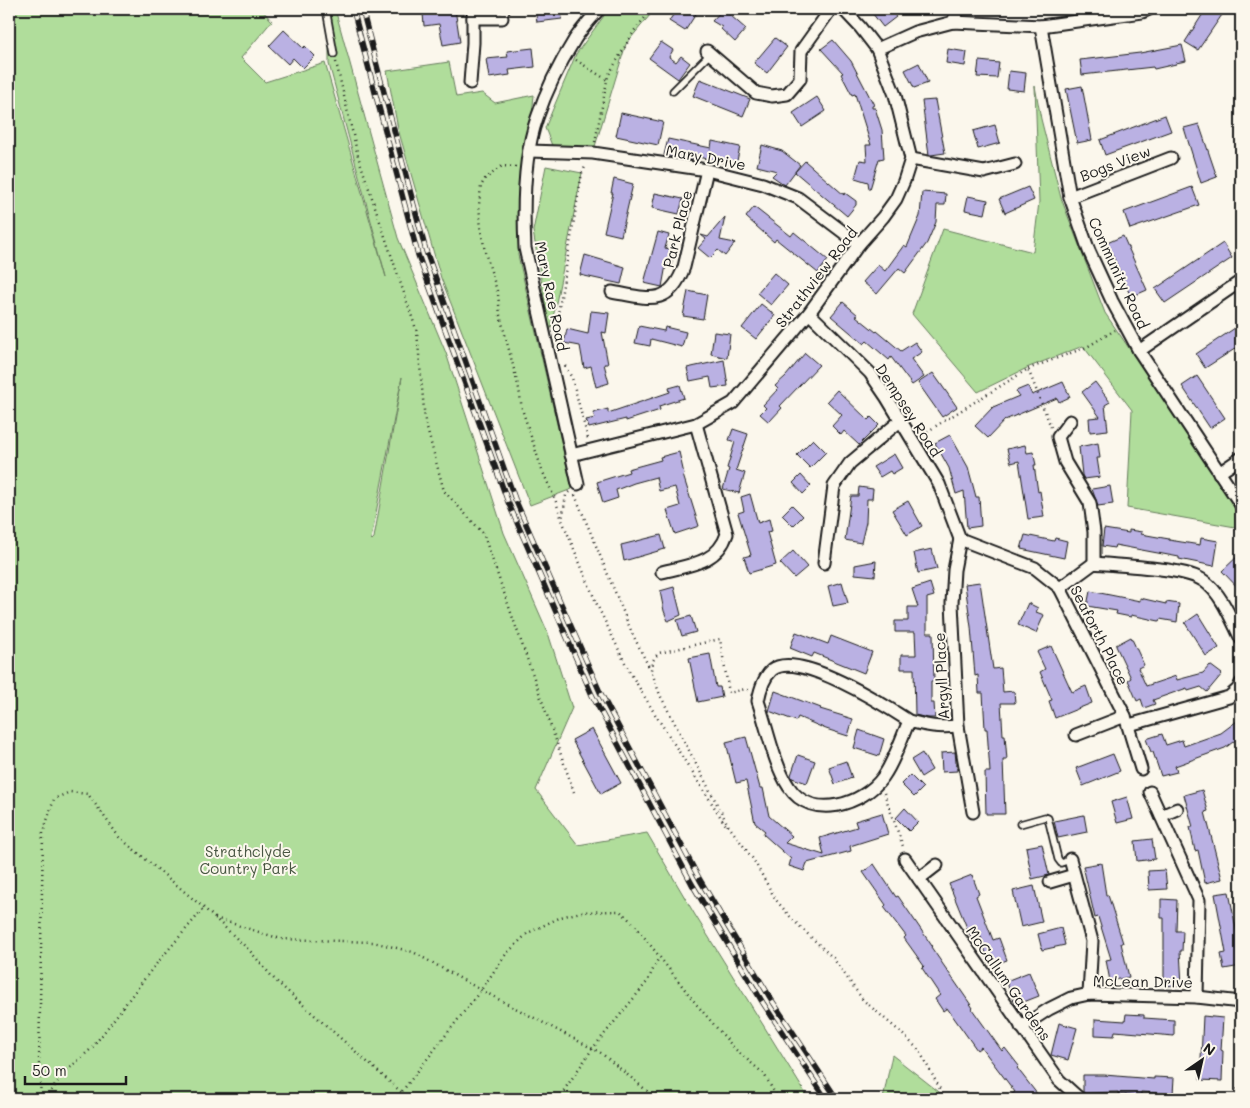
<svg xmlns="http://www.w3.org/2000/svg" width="1250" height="1108" font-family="Mali,sans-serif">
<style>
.green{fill:#b0dd9b;stroke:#667c5c;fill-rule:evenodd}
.building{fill:#bab1e3;stroke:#1c1c1c}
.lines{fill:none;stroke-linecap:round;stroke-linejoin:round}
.lane-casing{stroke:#1c1c1c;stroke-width:9}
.street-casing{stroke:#1c1c1c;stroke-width:15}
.path{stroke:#1c1c1c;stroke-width:2.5;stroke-dasharray:1 4;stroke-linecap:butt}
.lane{stroke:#fbf7ec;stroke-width:5.5}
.street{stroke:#fbf7ec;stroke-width:11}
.rail-casing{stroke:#1c1c1c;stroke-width:5.5}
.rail{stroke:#fbf7ec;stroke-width:4;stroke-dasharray:11;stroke-linecap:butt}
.labels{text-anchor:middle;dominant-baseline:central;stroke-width:4;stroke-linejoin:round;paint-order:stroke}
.street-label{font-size:15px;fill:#1c1c1c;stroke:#fbf7ec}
.park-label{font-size:15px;fill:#485642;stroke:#fbf7ec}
</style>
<rect width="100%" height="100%" fill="#fbf7ec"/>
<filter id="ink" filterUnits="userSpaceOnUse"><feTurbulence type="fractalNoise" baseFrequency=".02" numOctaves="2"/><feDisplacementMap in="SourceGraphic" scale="10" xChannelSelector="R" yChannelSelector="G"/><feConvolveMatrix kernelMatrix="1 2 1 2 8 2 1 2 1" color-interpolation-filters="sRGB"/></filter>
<g filter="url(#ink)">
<g class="green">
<path d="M9 9H261L272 21 241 58 265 82 325 63 386 277 329 64V9H335L398 238 446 353 504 533 548 633 572 708 536 790 578 845 647 833 695 915 809 1099H9ZM402 377 374 538 372 540 371 539Z"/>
<polygon points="609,9 655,9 626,44 593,153 553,148 545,128 576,54"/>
<polygon points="449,62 456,97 482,93 495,103 534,95 518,255 572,489 530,505 441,278 398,129 387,71"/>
<polygon points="1035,86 1041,119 1061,198 1105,313 1241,512 1241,528 1127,508 1132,410 1083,346 1029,367 978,392 912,314 943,229 1033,252 1039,202"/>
<polygon points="546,166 582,173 550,333 533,231"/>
<polygon points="892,1055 948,1099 883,1099"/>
</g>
<g class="building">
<polygon points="439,9 455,9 460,42 443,45 439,24 424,26 423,13 439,12"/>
<polygon points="535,9 561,9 562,19 537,22"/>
<polygon points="677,9 699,9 685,31 669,21"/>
<polygon points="723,9 746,29 735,42 721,29 722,27 712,21"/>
<polygon points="869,9 889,9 896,17 883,27"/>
<polygon points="1206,9 1226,9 1198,50 1185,42"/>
<polygon points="284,30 303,48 305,46 315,56 303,68 293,58 288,64 269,46"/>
<polygon points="775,38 787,47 767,73 754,63"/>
<polygon points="833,40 851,61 874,105 872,106 872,108 875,108 882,130 884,158 879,159 870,189 869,189 868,182 855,178 860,160 867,161 866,145 871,145 855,94 852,95 841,74 843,73 821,49"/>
<polygon points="661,42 673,50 669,57 676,62 681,56 690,63 678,79 649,58"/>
<polygon points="1182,45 1186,61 1176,63 1176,64 1154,69 1153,67 1082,75 1080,60 1140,53"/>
<polygon points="533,48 535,67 509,70 510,75 489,78 486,59 508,57 507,51"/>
<polygon points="948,49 967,52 965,66 946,63"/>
<polygon points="979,61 999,63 997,78 977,77"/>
<polygon points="919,63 928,83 914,88 905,70"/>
<polygon points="1009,71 1026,73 1024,91 1007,89"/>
<polygon points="700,79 750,99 743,116 693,96"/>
<polygon points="1082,86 1092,140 1077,143 1066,89"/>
<polygon points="817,97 826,111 802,127 793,113"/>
<polygon points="935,100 945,153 931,155 929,155 922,101"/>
<polygon points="621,113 663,122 658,145 616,136"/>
<polygon points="1165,115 1171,131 1105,155 1100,140"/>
<polygon points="1199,124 1217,177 1201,183 1184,128"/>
<polygon points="995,125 1000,143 978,149 973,131"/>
<polygon points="668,139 711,148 712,141 740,147 736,165 693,156 692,160 664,155"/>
<polygon points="762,145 782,151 800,165 785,185 772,176 777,171 757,166"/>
<polygon points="805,161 844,195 845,193 856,201 856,205 847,216 795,172"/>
<polygon points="614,179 633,184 621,236 604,232 613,193 611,193"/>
<polygon points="1028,187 1034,200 1005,213 999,199"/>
<polygon points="1192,187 1199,205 1130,229 1124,212"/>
<polygon points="922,192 946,194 945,205 937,205 936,222 927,243 905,273 899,268 877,294 863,282 878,265 885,271 904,245 907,247 920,216"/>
<polygon points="655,193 683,199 679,214 652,208"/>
<polygon points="968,196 988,200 985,214 965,210"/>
<polygon points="754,207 791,236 794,232 828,260 818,273 776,239 774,242 746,217"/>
<polygon points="725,217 720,240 735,243 725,256 718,250 710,258 698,248 706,239 701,235 708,237"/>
<polygon points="658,232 669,235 665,248 675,250 671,266 666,265 662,287 644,283"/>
<polygon points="1123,236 1147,290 1131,297 1107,243"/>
<polygon points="1223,243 1232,258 1165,303 1155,289"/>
<polygon points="585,255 625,267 621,284 580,275"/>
<polygon points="774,273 788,285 771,305 757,293"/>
<polygon points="688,291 707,295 703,319 683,316"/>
<polygon points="843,302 858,315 856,316 876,332 877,331 901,351 915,342 922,352 911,359 924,377 912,385 891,357 889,360 867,341 864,344 831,316"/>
<polygon points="761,304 775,315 756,339 742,328"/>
<polygon points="591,311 609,313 606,333 602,332 608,364 604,364 609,383 596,387 591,366 584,368 580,346 564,343 567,329 588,334"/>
<polygon points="1241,324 1241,345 1205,368 1196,354"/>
<polygon points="639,326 664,331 665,327 686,332 682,347 651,339 650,346 635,343"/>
<polygon points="714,332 730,334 727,358 711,354"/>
<polygon points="805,353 819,365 780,406 782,408 769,422 760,414 766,408 763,405 778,389 775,386 786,376"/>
<polygon points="724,360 728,386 712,388 710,377 690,381 687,368"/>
<polygon points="933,373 957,407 942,417 918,383"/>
<polygon points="1197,376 1225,418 1210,428 1182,386"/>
<polygon points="1063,382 1070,397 1059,402 1057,398 1005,420 988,438 975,426 993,407 1019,396 1016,391 1028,386 1032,395"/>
<polygon points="1095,382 1110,402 1105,405 1108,430 1090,432 1089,418 1100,417 1082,392"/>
<polygon points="680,385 684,398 659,406 660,410 626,421 626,419 589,428 586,420 595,418 593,413 608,409 608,413 670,392 669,388"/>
<polygon points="837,390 868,420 871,417 879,425 859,445 844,431 841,435 832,426 842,415 827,401"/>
<polygon points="733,429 748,434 736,470 745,473 739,493 723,489 729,469 727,468 735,442 729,440"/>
<polygon points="950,435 968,467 976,497 979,497 981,526 967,528 964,491 956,494 949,468 935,443"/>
<polygon points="813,439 826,452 810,468 797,455"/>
<polygon points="1098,443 1100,458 1097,458 1100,477 1084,479 1082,475 1079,447"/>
<polygon points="1025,445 1027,453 1033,452 1036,465 1034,465 1038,492 1040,491 1044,517 1028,519 1019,461 1011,463 1007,449"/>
<polygon points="679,452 684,474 683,475 699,526 675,534 667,510 680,506 675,487 659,491 656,477 634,483 616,490 618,498 603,503 597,482 629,472 628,469 661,460 660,457"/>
<polygon points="894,454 902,468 892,474 890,471 880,477 873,467"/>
<polygon points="801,475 811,486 803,494 793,483"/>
<polygon points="1110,486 1113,504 1098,506 1092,489"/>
<polygon points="859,487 873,489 872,499 867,499 866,522 861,543 845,540 851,496 858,496"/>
<polygon points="750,494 758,523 769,519 772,531 767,532 776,565 749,573 744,557 751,555 738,513 744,511 741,497"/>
<polygon points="908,501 922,526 907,535 892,510"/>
<polygon points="792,505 803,516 793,526 782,515"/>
<polygon points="1104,529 1129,533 1129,530 1142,532 1141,534 1169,539 1169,540 1200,545 1201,538 1218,541 1214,566 1179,559 1179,557 1115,545 1114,548 1102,546"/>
<polygon points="661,535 665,549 624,561 621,545"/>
<polygon points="1025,535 1054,541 1055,538 1067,541 1064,558 1021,549"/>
<polygon points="932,549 937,569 918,573 914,553"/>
<polygon points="793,551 807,567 794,578 780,563"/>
<polygon points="1241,553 1241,591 1222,571"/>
<polygon points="876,561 875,576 855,574 855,565"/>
<polygon points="842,582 848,603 833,606 828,586"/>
<polygon points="980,582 993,669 1001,668 1003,692 1014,691 1015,703 1001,703 1003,735 1005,735 1007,760 1003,760 1005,814 986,814 985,772 990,772 987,729 985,729 983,693 979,693 978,675 975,676 971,627 965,584"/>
<polygon points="930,583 934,596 927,598 927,633 933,633 934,681 931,681 931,703 934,703 935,718 928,718 915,715 914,669 901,669 901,655 916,655 915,632 895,632 895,621 908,621 908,607 918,607 912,589"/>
<polygon points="674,587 681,615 668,621 664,611 660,591"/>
<polygon points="1090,591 1140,601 1140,598 1166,604 1166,602 1179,604 1177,622 1160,619 1159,621 1131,615 1131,617 1116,614 1117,611 1087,606"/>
<polygon points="1028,603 1038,608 1036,612 1044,615 1036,633 1018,625"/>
<polygon points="1198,614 1219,648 1206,656 1185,623"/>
<polygon points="691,616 696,632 682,636 677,620"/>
<polygon points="796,632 828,644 831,636 872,652 864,673 814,653 812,657 790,648"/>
<polygon points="1131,637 1144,665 1138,668 1146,686 1176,676 1177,680 1203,673 1210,665 1222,674 1207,692 1201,687 1188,691 1187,688 1153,700 1155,704 1144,708 1141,699 1137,701 1128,680 1131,678 1116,646 1116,645"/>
<polygon points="1051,646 1072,692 1086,686 1092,703 1055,718 1049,701 1052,700 1040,672 1045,669 1037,652"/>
<polygon points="710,654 716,687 720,687 722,697 698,702 689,658"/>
<polygon points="775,691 821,708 820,709 853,719 848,736 826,729 798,717 796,721 769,711"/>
<polygon points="1241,718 1241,736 1225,748 1175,766 1177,772 1161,776 1153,752 1151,752 1146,739 1162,734 1166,745 1182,740 1184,746 1221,733"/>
<polygon points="592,729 621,783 601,794 572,740"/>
<polygon points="859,730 884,739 879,756 854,748"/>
<polygon points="746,737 760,788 763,788 769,816 792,836 785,843 824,855 820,838 857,827 855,821 882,813 888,834 850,846 851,851 807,863 804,871 789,866 791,859 763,834 765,831 755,823 746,781 736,783 726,742"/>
<polygon points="955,752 957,771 942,772 941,753"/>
<polygon points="922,753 932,770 921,777 911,760"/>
<polygon points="1113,754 1120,771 1083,786 1076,768"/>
<polygon points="798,755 815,761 807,783 792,778 791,775"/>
<polygon points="846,761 852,778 835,784 829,767"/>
<polygon points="910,775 923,788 914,797 901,784"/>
<polygon points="1202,790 1208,811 1205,812 1222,879 1205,883 1198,850 1195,851 1190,827 1193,827 1184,795"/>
<polygon points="1127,797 1133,819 1117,823 1111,802"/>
<polygon points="905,808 918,822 909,831 896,818"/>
<polygon points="1084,815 1087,832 1058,838 1054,821"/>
<polygon points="1152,839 1155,859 1137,861 1135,841"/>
<polygon points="1042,844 1049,875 1032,879 1026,847"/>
<polygon points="1101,863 1106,895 1108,895 1123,943 1121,943 1129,977 1110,981 1106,960 1111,959 1098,917 1095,918 1083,866"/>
<polygon points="874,864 896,897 898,896 911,915 932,946 931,947 973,1008 972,1009 1002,1051 1005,1048 1019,1066 1017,1068 1041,1099 1005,1099 1015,1092 981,1047 977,1050 947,1008 943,1011 935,999 940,995 922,968 924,966 904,938 906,936 884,907 886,905 863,872"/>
<polygon points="1165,870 1167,889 1149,890 1148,871"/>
<polygon points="972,875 979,894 976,896 993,940 999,938 1007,960 990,966 981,937 972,940 949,884"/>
<polygon points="1034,886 1042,922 1021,927 1013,891"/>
<polygon points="1229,892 1238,939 1237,939 1241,966 1224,969 1221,954 1226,953 1215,894"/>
<polygon points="1161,899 1177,900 1176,931 1183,931 1182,951 1180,951 1182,985 1164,986 1164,918 1161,918"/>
<polygon points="1061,928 1065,945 1042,950 1038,934"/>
<polygon points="1029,972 1039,996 1016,1005 1006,981"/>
<polygon points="1126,1014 1144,1015 1144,1018 1174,1020 1174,1036 1115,1031 1114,1036 1095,1035 1095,1019 1125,1021"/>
<polygon points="1203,1016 1223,1018 1221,1050 1223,1051 1222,1081 1200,1080"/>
<polygon points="1059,1023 1077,1028 1068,1060 1051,1055"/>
<polygon points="1083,1075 1104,1075 1154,1079 1154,1077 1174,1078 1173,1094 1141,1092 1141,1096 1118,1094 1118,1092 1085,1093 1083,1092"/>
</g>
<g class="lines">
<defs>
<g id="lane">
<polyline points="326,9 334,54"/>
<polyline points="502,18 507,9"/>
<polyline points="673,91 710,54"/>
<polyline points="1020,824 1045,817 1048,818 1058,859 1061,863 1070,860"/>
</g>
<g id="street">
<polyline points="473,18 502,18"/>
<polyline points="953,22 958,9"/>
<polyline points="1041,26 1070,197 1089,251 1112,301 1139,351 1241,505"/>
<polyline points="877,49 915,32 953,22 1041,26 1142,12 1149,9"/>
<polyline points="707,51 756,93 772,96 787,94 800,79 801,51 831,9"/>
<polyline points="470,83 473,43 473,9"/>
<polyline points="529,151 593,153 707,170 763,184 798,198 859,244"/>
<polyline points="911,159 984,172 1015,164"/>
<polyline points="1070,197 1171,158"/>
<path d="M612 292C647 298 669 308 684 267L707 170"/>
<polyline points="809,313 870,373 887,398 939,484 960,539"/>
<polyline points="1139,351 1241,281"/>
<polyline points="1070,421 1058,437 1065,462 1090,503 1094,532 1094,563"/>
<polyline points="571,455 696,424 733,403 809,313 859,244 883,217 896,199 904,181 911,159 895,95 877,49 860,27 843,9"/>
<polyline points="1219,473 1241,458"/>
<path d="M578 484 525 248C523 209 524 155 537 118 546 91 560 63 575 39 582 28 591 19 599 9"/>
<polyline points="960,539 1035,568 1060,588 1125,716 1141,769"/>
<polyline points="960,539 954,570 952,603 958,726 973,812"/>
<polyline points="824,563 834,486 850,463 900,421"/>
<path d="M662 572C688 565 717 564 727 534L696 424"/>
<path d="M1060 588 1094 563C1120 566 1185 567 1204 581 1222 594 1231 619 1241 639"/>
<path d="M909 721C886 706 797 649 772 670 764 677 760 690 758 701 767 727 774 765 789 787 811 821 863 805 883 777 895 760 901 739 909 721 928 726 938 728 958 726"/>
<polyline points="1129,725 1229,697 1238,689 1241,683"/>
<polyline points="1076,735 1125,716"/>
<polyline points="1150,792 1199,900 1197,997"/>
<polyline points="1161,816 1177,809"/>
<polyline points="905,859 1059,1080 1080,1099"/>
<polyline points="1070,859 1092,941 1089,994"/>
<polyline points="919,879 937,865"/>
<polyline points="1050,882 1074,875"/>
<polyline points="1021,1027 1049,1009 1071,998 1089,994 1197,997 1241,1002"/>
</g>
</defs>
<use href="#lane" class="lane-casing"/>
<use href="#street" class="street-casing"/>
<g class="path">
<polyline points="576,60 607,80"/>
<polyline points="336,62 358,156 417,332 425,421 444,491 483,533 574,792"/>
<polyline points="595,142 608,76 634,31 652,9"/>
<polyline points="516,167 502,166 485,179 481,186 479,205 481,229 485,252 498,294 500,315 519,389 522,409 542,470 555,499 562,520"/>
<polyline points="556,326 582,173 586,165"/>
<polyline points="565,366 572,378 588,439"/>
<polyline points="1028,369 1087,347 1115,330"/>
<polyline points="923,434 1028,369 1051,427"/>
<polyline points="569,492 566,495 562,520 598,607 628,669 655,714 727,827 728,825"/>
<polyline points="575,495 632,633 650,669"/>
<polyline points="748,690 745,689 729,693 720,639 659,653 656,656 652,662 651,670 660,695 728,825 753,859 776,900 793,920 833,958 863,1000 898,1030 919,1050 940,1089 942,1099"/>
<polyline points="884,793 904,849"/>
<polyline points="215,918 281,939 373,942 413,952 481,990 601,1053 657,1099"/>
<polyline points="41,1099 39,1063 43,833 54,799 70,792 88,794 119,837 204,908 250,951 275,980 409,1099"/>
<polyline points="46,1099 62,1075 92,1048 152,969 204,908"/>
<polyline points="396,1099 481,990 506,954 528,933 561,917 581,912 620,911 634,924 697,1005 735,1049 764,1074 778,1099"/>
<polyline points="558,1099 593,1048 647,982 659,957"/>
<polyline points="1234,1099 1241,1079"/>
</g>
<use href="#lane" class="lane"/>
<use href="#street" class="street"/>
<defs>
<g id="rail">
<polyline points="353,9 418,255 508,502 592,695 692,884 763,1003 826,1099"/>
<polyline points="362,9 426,251 515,499 600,692 700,880 771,999 837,1099"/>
</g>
</defs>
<use href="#rail" class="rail-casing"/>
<use href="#rail" class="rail"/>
</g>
</g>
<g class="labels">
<g class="street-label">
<text transform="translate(706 157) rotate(11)">Mary Drive</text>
<text transform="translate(1115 163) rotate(-21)">Bogs View</text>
<text transform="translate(677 229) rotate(-76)">Park Place</text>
<text transform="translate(1119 273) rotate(65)">Community Road</text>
<text transform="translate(816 277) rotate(-52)">Strathview Road</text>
<text transform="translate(552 296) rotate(78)">Mary Rae Road</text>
<text transform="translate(909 410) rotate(57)">Dempsey Road</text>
<text transform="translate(1100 635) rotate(63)">Seaforth Place</text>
<text transform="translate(941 676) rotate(-93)">Argyll Place</text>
<text transform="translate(1143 981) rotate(1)">McLean Drive</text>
<text transform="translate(1009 983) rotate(55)">McCallum Gardens</text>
</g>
<g class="park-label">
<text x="248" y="851">Strathclyde<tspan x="248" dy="17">Country Park</tspan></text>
</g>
</g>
<rect width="1250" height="1108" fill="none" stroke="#fbf7ec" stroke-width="30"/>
<rect x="15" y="15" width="1220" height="1078" fill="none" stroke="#1c1c1c" stroke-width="2" filter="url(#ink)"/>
<g transform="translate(1202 1060) rotate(34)" stroke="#fbf7ec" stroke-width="4" paint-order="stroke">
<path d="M0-4L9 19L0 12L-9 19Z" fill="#1c1c1c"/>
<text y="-8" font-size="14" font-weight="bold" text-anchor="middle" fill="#1c1c1c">N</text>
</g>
<path d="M25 1076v8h101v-8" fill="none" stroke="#1c1c1c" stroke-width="2.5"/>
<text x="32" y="1076" font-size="15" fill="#1c1c1c" stroke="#fbf7ec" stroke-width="4" paint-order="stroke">50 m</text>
</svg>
